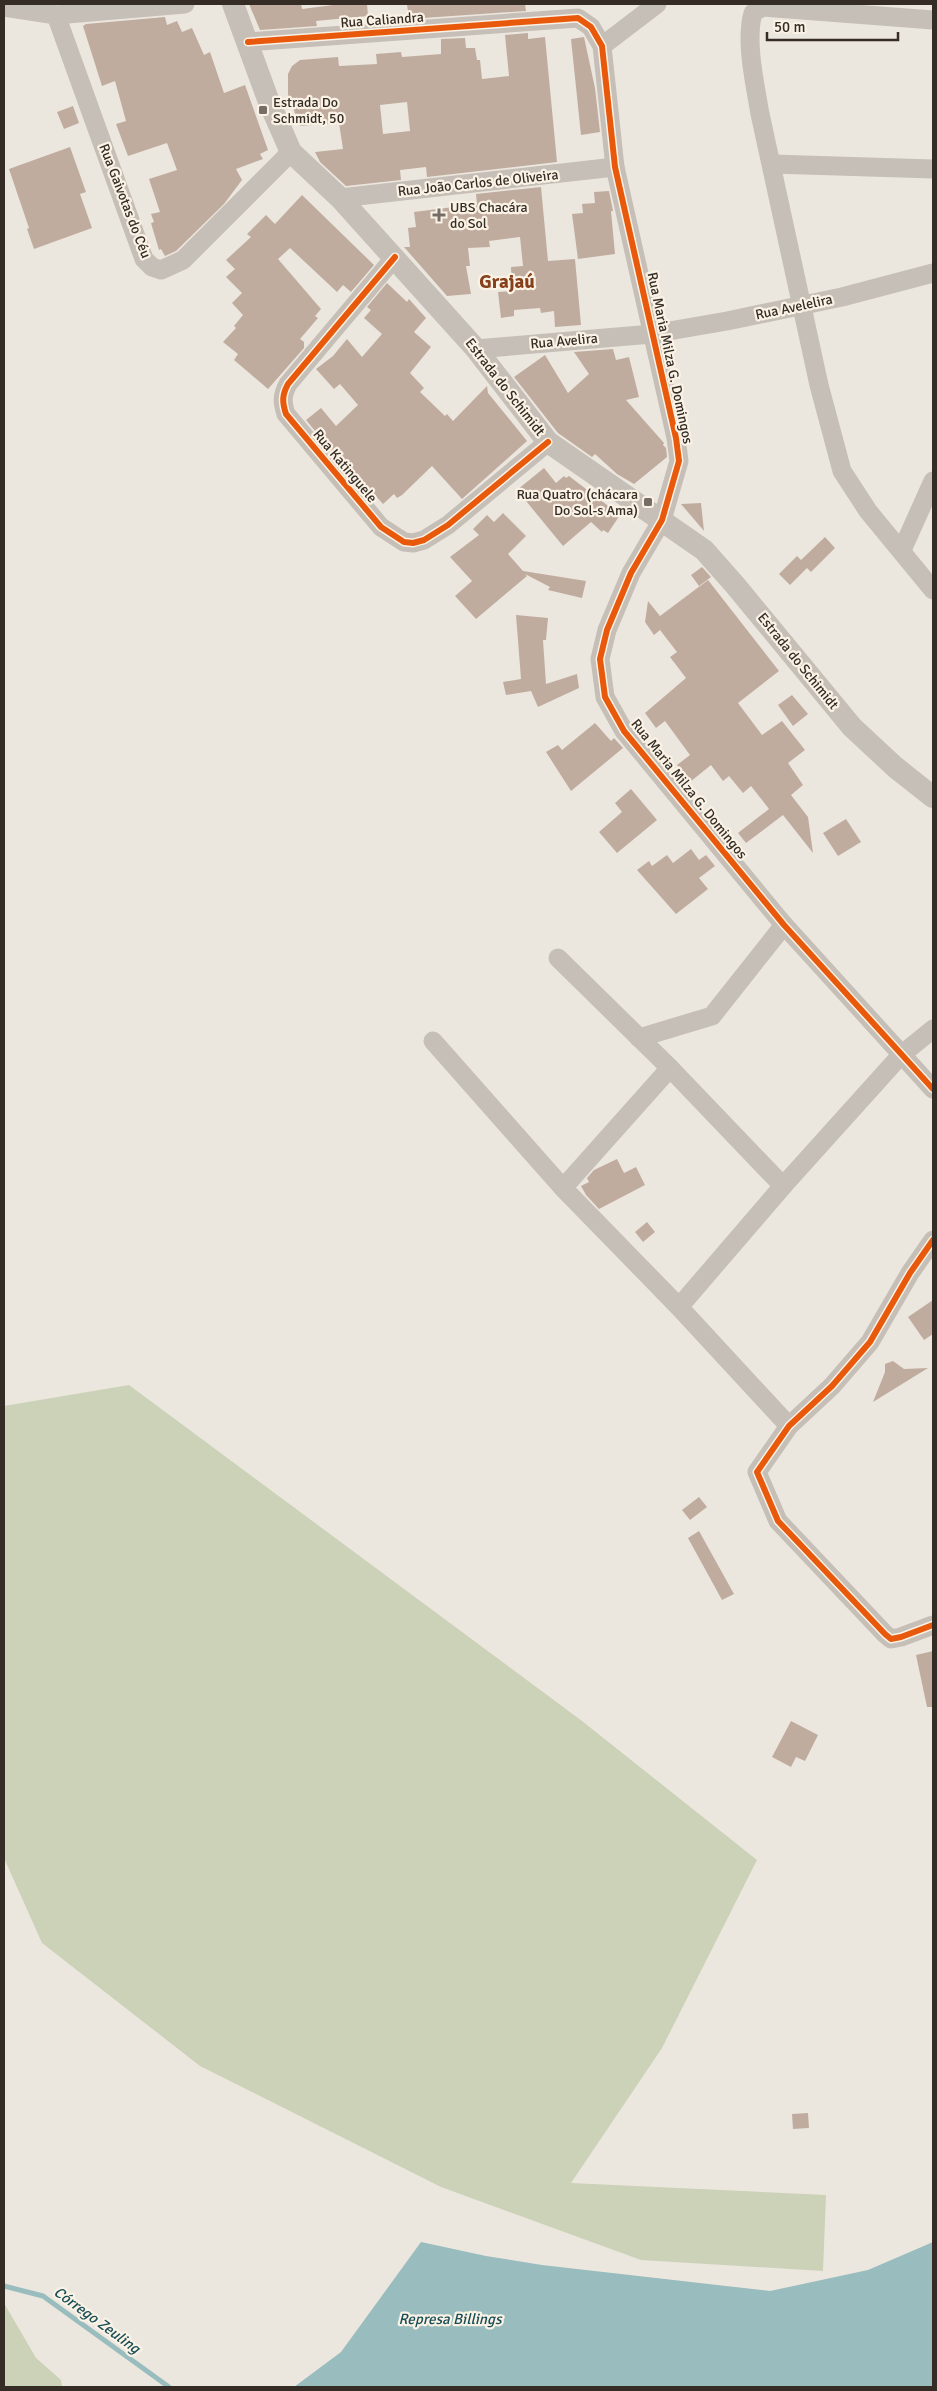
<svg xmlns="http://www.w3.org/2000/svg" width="937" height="2391" font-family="Signika,sans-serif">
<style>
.green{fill:#cbd2b8}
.water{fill:#99bcbe}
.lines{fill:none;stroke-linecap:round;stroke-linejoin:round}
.stream{stroke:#99bcbe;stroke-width:5}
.building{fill:#c0ac9f;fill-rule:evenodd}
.minor{stroke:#c5bfb7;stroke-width:19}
.tertiary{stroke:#c5bfb7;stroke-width:22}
.cycleway-casing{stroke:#faf2e5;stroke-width:9}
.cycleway{stroke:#e8590c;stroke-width:6}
.poi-dot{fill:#756d66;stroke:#faf2e5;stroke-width:2}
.labels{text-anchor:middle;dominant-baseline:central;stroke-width:4.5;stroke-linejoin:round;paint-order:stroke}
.street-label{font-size:14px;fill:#352c26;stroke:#faf2e5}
.poi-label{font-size:14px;fill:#352c26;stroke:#faf2e5;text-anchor:start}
.water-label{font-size:15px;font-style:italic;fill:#1a4f58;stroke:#faf2e5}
.district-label{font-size:19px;font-weight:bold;fill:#873f1c;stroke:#faf2e5}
</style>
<rect width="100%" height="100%" fill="#ece7de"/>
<g class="green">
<polygon points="129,1385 582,1721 757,1860 662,2048 571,2183 826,2195 823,2271 641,2260 441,2187 200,2066 42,1943 4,1858 4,1406"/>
<polygon points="4,2303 36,2358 61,2380 62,2387 4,2387"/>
</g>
<polygon class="water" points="421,2242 486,2256 542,2265 770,2291 868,2270 933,2242 933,2387 294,2387 341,2352"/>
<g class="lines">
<polyline class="stream" points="4,2286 43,2296 169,2387"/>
</g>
<g class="building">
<polygon points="249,4 301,4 302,9 341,4 367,4 368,16 316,21 317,26 260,30"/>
<polygon points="407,4 525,4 526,11 409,19"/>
<polygon points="165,17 167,25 177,21 182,32 192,28 204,55 210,52 224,93 245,85 268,150 260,154 263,159 236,169 242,180 224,204 176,251 165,256 161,249 159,250 151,223 154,222 151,214 160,212 149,179 177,170 167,143 128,156 116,124 126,121 115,81 102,86 83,26 86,24"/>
<path d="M528 33V39L545 37 557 162 427 177 426 167 400 170 401 180 346 186 320 162 315 152 343 149 339 123 300 126 288 95V74L292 66 300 60 338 57 339 66 377 64 376 54 401 52 402 57 441 54V39L465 38 466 48H475L477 60H480L482 79 509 76 505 35ZM407 102 410 131 383 134 380 105Z"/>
<polygon points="584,37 595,88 600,132 581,135 571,39"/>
<polygon points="73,106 79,123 64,129 57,112"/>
<polygon points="70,147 86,192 80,194 92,228 34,249 27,229 29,228 9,169"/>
<polygon points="541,187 548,261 575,259 581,325 555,327 554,311 541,313 540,308 514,310 514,316 501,318 498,292 512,291 511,267 523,266 520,237 489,241 490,247 468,248 470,266 466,266 471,294 447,296 404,247 410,247 408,228 416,227 414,212 477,204 476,194"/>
<polygon points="609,191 613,211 611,211 615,254 578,259 572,214 583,213 582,204 595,203 594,192"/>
<polygon points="302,195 374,265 351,292 343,285 337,292 290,248 278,259 321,309 315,316 318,318 300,339 304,342 304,348 268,389 234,360 238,354 223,342 236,328 234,326 243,315 232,303 242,293 226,277 235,269 226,260 251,237 247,234 266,215 275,224"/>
<polygon points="387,283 407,302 409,299 426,318 414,332 431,347 410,373 424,388 420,392 445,416 447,414 453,421 487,386 488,393 527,441 462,499 432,466 402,495 397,498 394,494 383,504 355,473 352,476 306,420 321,408 336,426 358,405 340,384 334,389 316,369 333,356 347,339 362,357 382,334 364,318 371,310 367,307"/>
<polygon points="613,349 616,360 629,357 639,397 626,400 664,443 663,445 666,448 667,457 634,484 617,474 595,454 592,457 558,433 514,377 545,355 568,393 589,374 574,352"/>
<polygon points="544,468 556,483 564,476 566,478 569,476 620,515 608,533 603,530 602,532 591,522 563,546 517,490"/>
<polygon points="701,503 704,531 681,504"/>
<polygon points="503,513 526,536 508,554 523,571 586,581 582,598 548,590 550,587 525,574 527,576 476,619 455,596 472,581 450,557 479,535 473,529 487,515 494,522"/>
<polygon points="825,537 835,548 811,572 807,568 790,585 779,574 797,556 801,560"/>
<polygon points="702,567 711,577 699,586 691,575"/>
<polygon points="708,580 779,671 738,703 762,735 782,721 805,750 788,763 803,785 791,795 808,817 813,853 783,815 746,843 738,833 769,809 751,786 743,793 729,776 723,781 711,765 690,782 677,765 690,755 665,721 656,728 645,713 686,678 670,657 677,652 660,630 654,635 645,622 648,601 660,616"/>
<polygon points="516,615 548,618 546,640 543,640 546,684 577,674 579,688 538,707 531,691 506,695 503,682 521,679"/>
<polygon points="792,695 808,714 793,726 778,705"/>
<polygon points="595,723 611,741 614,738 623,748 571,791 546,752 558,745 562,750"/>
<polygon points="631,789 657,820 617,853 599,832 622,812 615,803"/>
<polygon points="846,819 861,842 838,856 823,833"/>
<polygon points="691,849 699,860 706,855 715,866 699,878 708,889 676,914 637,870 649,861 652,866 667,855 673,863"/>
<polygon points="617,1159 624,1173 636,1167 645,1185 599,1209 586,1195 581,1186 589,1182 587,1178 594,1170"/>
<polygon points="647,1222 655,1232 643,1242 635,1232"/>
<polygon points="933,1300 933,1334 924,1340 908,1317"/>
<polygon points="893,1361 904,1369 928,1368 873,1402 885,1372 885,1364"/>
<polygon points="699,1497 707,1507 690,1520 682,1510"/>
<polygon points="699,1531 734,1594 722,1600 688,1538"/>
<polygon points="933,1651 933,1707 927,1707 916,1655"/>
<polygon points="791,1721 818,1735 805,1761 796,1757 791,1767 772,1757"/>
<polygon points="808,2113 809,2128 793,2129 792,2114"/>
</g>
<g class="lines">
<g class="minor">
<polyline points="4,7 56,15 185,4"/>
<polyline points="56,15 144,259 152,267 161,270 183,260 291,152"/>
<path d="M933 20 762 7 753 13C745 41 755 84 760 114L819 385 842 471 868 511 933 590"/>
<polyline points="248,42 578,18 591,27 602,46 615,167 676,438 679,461 662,520 631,573 607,630 600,659 605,697 624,731 784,925 933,1089"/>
<polyline points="602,46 657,4"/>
<polyline points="772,164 933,169"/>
<polyline points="340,198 615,167"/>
<path d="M395 257 288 384C282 395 282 402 286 414L381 527 404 542 413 543 424 540 448 525 548 442"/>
<polyline points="476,349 652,334 727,321 842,297 933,273"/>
<polyline points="902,550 933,481"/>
<polyline points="558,958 670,1068 783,1186"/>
<polyline points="639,1038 712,1016 784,925"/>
<polyline points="433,1041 563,1188 679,1307 789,1426"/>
<polyline points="563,1188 670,1068"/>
<polyline points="933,1240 910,1273 870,1342 832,1386 789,1426 757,1472 778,1521 885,1634 891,1639 901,1637 933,1625"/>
<polyline points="679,1307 783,1186 901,1055 933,1029"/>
</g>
<polyline class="tertiary" points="233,4 269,102 291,152 340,198 476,349 548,442 704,550 735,585 852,727 895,767 933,797"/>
<defs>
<g id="cycleway">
<polyline points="248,42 578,18 591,27 602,46 615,167 676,438 679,461 662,520 631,573 607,630 600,659 605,697 624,731 784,925 933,1089"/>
<path d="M395 257 288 384C282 395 282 402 286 414L381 527 404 542 413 543 424 540 448 525 548 442"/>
<polyline points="933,1240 910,1273 870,1342 832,1386 789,1426 757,1472 778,1521 885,1634 891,1639 901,1637 933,1625"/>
</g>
</defs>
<use href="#cycleway" class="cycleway-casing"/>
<use href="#cycleway" class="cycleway"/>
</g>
<g class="poi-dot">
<rect x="258" y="105" width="10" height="10" rx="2.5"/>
<path d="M436.5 207.5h5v5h5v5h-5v5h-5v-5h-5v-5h5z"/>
<rect x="643" y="497" width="10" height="10" rx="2.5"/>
</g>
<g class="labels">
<g class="street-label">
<text transform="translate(382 20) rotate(-4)">Rua Caliandra</text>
<text transform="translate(478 183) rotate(-6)">Rua João Carlos de Oliveira</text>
<text transform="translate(125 201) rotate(69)">Rua Gaivotas do Céu</text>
<text transform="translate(794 307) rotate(-12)">Rua Avelelira</text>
<text transform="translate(564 341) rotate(-5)">Rua Avelira</text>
<text transform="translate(670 358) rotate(78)">Rua Maria Milza G. Domingos</text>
<text transform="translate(505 387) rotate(52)">Estrada do Schimidt</text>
<text transform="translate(345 466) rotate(50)">Rua Katinguele</text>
<text transform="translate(798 661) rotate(51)">Estrada do Schimidt</text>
<text transform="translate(689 789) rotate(51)">Rua Maria Milza G. Domingos</text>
</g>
<g class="poi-label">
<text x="273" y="102">Estrada Do<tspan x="273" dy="16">Schmidt, 50</tspan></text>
<text x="450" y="207">UBS Chacára<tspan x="450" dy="16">do Sol</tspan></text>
<text x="638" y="494" text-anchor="end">Rua Quatro (chácara<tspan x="638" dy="16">Do Sol-s Ama)</tspan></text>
</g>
<g class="water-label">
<text x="450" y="2319">Represa Billings</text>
<text transform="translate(97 2320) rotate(36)">Córrego Zeuling</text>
</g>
<g class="district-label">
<text x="507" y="282">Grajaú</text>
</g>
</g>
<rect width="937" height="2391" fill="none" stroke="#352c26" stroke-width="10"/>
<path d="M767 32v8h131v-8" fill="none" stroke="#352c26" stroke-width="2.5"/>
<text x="774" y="32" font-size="15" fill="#352c26" stroke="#faf2e5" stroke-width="4" paint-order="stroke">50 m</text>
</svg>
